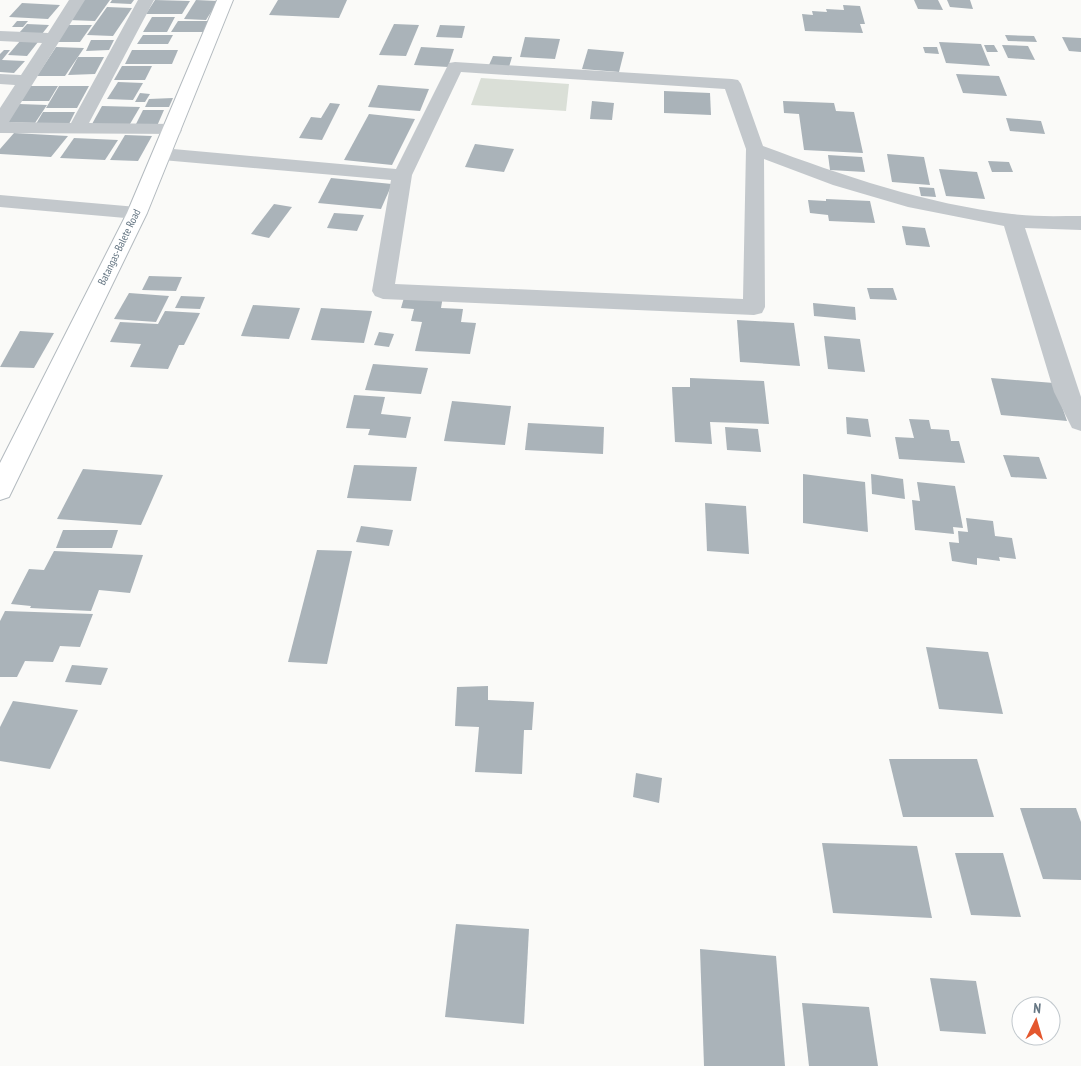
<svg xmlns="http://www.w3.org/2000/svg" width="1081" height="1066" font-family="'PT Sans Narrow',sans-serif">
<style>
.green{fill:#dadfd7}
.building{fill:#aab3b9}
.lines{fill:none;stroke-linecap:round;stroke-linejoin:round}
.secondary-casing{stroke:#b3babf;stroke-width:2}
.minor{fill:#c3c8cc;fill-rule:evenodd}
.secondary{fill:#fff;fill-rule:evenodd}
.labels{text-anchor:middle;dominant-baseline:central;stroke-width:5;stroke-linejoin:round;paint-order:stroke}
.far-street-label{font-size:11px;fill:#657683;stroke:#fff}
</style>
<rect width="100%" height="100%" fill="#fafaf8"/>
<polygon class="green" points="481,78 569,84 566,111 471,105"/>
<g class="building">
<polygon points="83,0 110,0 95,21 68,20"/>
<polygon points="112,0 134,0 131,4 110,3"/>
<polygon points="155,0 190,1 182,14 146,14"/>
<polygon points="196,0 218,1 206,20 184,19"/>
<polygon points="278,0 347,0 339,18 269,15"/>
<polygon points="914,0 938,0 943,10 918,9"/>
<polygon points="947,0 970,0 973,9 950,7"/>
<polygon points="22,3 60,5 48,19 9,17"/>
<polygon points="843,5 860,6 865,24 860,24 863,33 805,31 802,14 813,15 812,11 827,12 826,9 844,10"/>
<polygon points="107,7 132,8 113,36 87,35"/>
<polygon points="152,17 175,17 167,32 143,32"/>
<polygon points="17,21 28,21 23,27 12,27"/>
<polygon points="178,21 208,21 203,32 171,32"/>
<polygon points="27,24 49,25 42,34 19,33"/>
<polygon points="394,24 419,25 406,56 379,55"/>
<polygon points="68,25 92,25 80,42 55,42"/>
<polygon points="440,25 465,26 462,38 436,37"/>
<polygon points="143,35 173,35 168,44 137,44"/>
<polygon points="1005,35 1034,36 1037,42 1008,41"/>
<polygon points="525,37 560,39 555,59 520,57"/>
<polygon points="1062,37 1081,38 1081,52 1069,51"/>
<polygon points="91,40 114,40 109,50 86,51"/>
<polygon points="20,41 38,42 27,56 8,55"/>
<polygon points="939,42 981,44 990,66 946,63"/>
<polygon points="984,45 994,45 998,52 987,52"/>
<polygon points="1002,45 1028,46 1035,60 1008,58"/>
<polygon points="56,47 84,48 65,76 37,76"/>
<polygon points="421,47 454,49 448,67 414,65"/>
<polygon points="923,47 937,47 939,54 925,53"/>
<polygon points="588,49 624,52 619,72 582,69"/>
<polygon points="4,50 10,50 2,60 25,61 14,73 0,72 0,54"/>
<polygon points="132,50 178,50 172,64 125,64"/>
<polygon points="493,56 512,57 509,67 489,65"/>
<polygon points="78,57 104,57 95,74 68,75"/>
<polygon points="122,66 152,66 145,80 114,80"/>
<polygon points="956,74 999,76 1007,96 963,93"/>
<polygon points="118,82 143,83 133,100 107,99"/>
<polygon points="378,85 429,89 420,111 368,107"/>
<polygon points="29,86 58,86 49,101 19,101"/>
<polygon points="59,86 89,86 77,108 46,108"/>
<polygon points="664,91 710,93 711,115 664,113"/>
<polygon points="140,93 150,94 145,102 135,102"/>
<polygon points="173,98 169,107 145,107 149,99"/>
<polygon points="592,101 614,103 612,120 590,119"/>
<polygon points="783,101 834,103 836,111 854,112 863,153 804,150 799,114 784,113"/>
<polygon points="330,103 340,104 322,140 299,138 311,117 321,118"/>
<polygon points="19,104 47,105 35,123 7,122"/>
<polygon points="102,106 140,107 130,124 92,124"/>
<polygon points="143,110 164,110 157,126 135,126"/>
<polygon points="43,112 75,112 69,124 36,124"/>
<polygon points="369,114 415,119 392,165 344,160"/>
<polygon points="1006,118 1041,121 1045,134 1010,131"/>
<polygon points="14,133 68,136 51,157 0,154 0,149"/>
<polygon points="125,135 152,136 138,161 110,160"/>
<polygon points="74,138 118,140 105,160 60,158"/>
<polygon points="475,144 514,149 504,172 465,167"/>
<polygon points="887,154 924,157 930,185 892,182"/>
<polygon points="828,155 862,157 865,172 830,170"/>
<polygon points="988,161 1009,162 1013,172 992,172"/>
<polygon points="939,169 977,172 985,199 946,196"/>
<polygon points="331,178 392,184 381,209 318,203"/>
<polygon points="919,187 934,188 936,197 921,196"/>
<polygon points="826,199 870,201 875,223 829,221 828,215 810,213 808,200 826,201"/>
<polygon points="274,204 292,207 269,238 251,234"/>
<polygon points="334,213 364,215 357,231 327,228"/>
<polygon points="902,226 925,228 930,247 906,245"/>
<polygon points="149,276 182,277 176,291 142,290"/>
<polygon points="867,288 893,288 897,300 870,299"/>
<polygon points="129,293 169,296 156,322 114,319"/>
<polygon points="405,294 443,296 441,308 463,309 461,322 476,323 470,354 415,351 422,322 411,321 414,309 401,308"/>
<polygon points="181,296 205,297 200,309 175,308"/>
<polygon points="813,303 855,307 856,320 814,316"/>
<polygon points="253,305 300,308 289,339 241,336"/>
<polygon points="321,308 372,311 364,343 311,340"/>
<polygon points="165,311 200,313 184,345 179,345 168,369 130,367 141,344 110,342 120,322 158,324"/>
<polygon points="737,320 794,323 800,366 740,362"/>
<polygon points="20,331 54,333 34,368 0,367"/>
<polygon points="379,332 394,334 389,347 374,345"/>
<polygon points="824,336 860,339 865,372 828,369"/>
<polygon points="373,364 428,368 421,394 365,390"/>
<polygon points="690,378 764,381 769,424 710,422 712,444 675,442 672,387 690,387"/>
<polygon points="991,378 1054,383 1067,421 1001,415"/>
<polygon points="354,395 385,397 381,414 411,417 406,438 368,435 370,429 346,428"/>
<polygon points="452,401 511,406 505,445 444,441"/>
<polygon points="846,417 868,419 871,437 847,434"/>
<polygon points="909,419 929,420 931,429 949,430 951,441 959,441 965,463 899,459 895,437 914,438"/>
<polygon points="528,423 604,427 603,454 525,450"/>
<polygon points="725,427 758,429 761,452 727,450"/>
<polygon points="1003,455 1039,457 1047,479 1011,477"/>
<polygon points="354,465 417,467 411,501 347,498"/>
<polygon points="83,469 163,475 141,525 57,519"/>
<polygon points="803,474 865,482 868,532 803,523"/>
<polygon points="871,474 903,479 905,499 872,494"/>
<polygon points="917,482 955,486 963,528 953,527 954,534 915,530 912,500 920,501"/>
<polygon points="705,503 746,506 749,554 707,551"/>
<polygon points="966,518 993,521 995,536 1012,538 1016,559 999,557 1000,561 977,558 977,565 952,561 949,542 959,543 958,531 968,532"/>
<polygon points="361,526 393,530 389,546 356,542"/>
<polygon points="63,530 118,530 112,548 56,548"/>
<polygon points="317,550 352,551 327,664 288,662"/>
<polygon points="54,551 143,555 130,593 99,590 91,611 30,608 31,606 11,604 29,569 44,570"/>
<polygon points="5,611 93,614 80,647 60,646 53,662 25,661 17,677 0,677 0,621"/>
<polygon points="926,647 988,652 1003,714 939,709"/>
<polygon points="72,665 108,668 101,685 65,682"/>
<polygon points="488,686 488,700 534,702 532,730 524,730 522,774 475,772 479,727 455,726 457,687"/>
<polygon points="13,701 78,710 50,769 0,761 0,727"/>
<polygon points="889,759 977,759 994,817 903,817"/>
<polygon points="636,773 662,778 659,803 633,797"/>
<polygon points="1020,808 1076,808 1081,822 1081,880 1043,879"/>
<polygon points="822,843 917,846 932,918 833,913"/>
<polygon points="955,853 1003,853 1021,917 971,915"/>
<polygon points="456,924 529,929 524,1024 445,1017"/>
<polygon points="700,949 776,956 785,1066 704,1066"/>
<polygon points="930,978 976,981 986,1034 940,1031"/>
<polygon points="802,1003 869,1007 878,1066 809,1066"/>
</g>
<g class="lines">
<defs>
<polygon id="secondary" points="217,0 233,0 147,213 9,497 0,500 0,463 127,213"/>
</defs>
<use href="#secondary" class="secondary-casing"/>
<g class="minor">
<polygon points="69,0 85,0 9,122 71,123 138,0 154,0 89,123 173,124 180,126 182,130 180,134 0,133 0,108 15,85 0,84 0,74 21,75 42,43 0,41 0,31 48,33"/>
<path d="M455 62 732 79 738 80 741 84 763 146C844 176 926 204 1012 214 1035 217 1058 216 1081 216V230L1025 228 1081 397V431L1072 428 1054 392 1004 226 908 207 833 185 764 159 765 307 762 313 754 315 383 299 375 296 372 291 391 180 162 160 155 158 153 154 155 150 162 148 396 169 449 63ZM461 72 725 89 746 149 743 299 395 284 412 175Z"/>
<polygon points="0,195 137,207 144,208 147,213 144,218 137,219 0,207"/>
</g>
<use href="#secondary" class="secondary"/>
</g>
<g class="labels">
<g class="far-street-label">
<text transform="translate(119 247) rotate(-64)">Batangas-Balete Road</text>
</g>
</g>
<g transform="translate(1036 1021) rotate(5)"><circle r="24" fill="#ffffff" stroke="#c1c8cd"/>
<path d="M0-4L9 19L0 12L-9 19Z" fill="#e4572e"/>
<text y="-8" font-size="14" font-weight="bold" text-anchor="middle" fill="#657683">N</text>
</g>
</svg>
